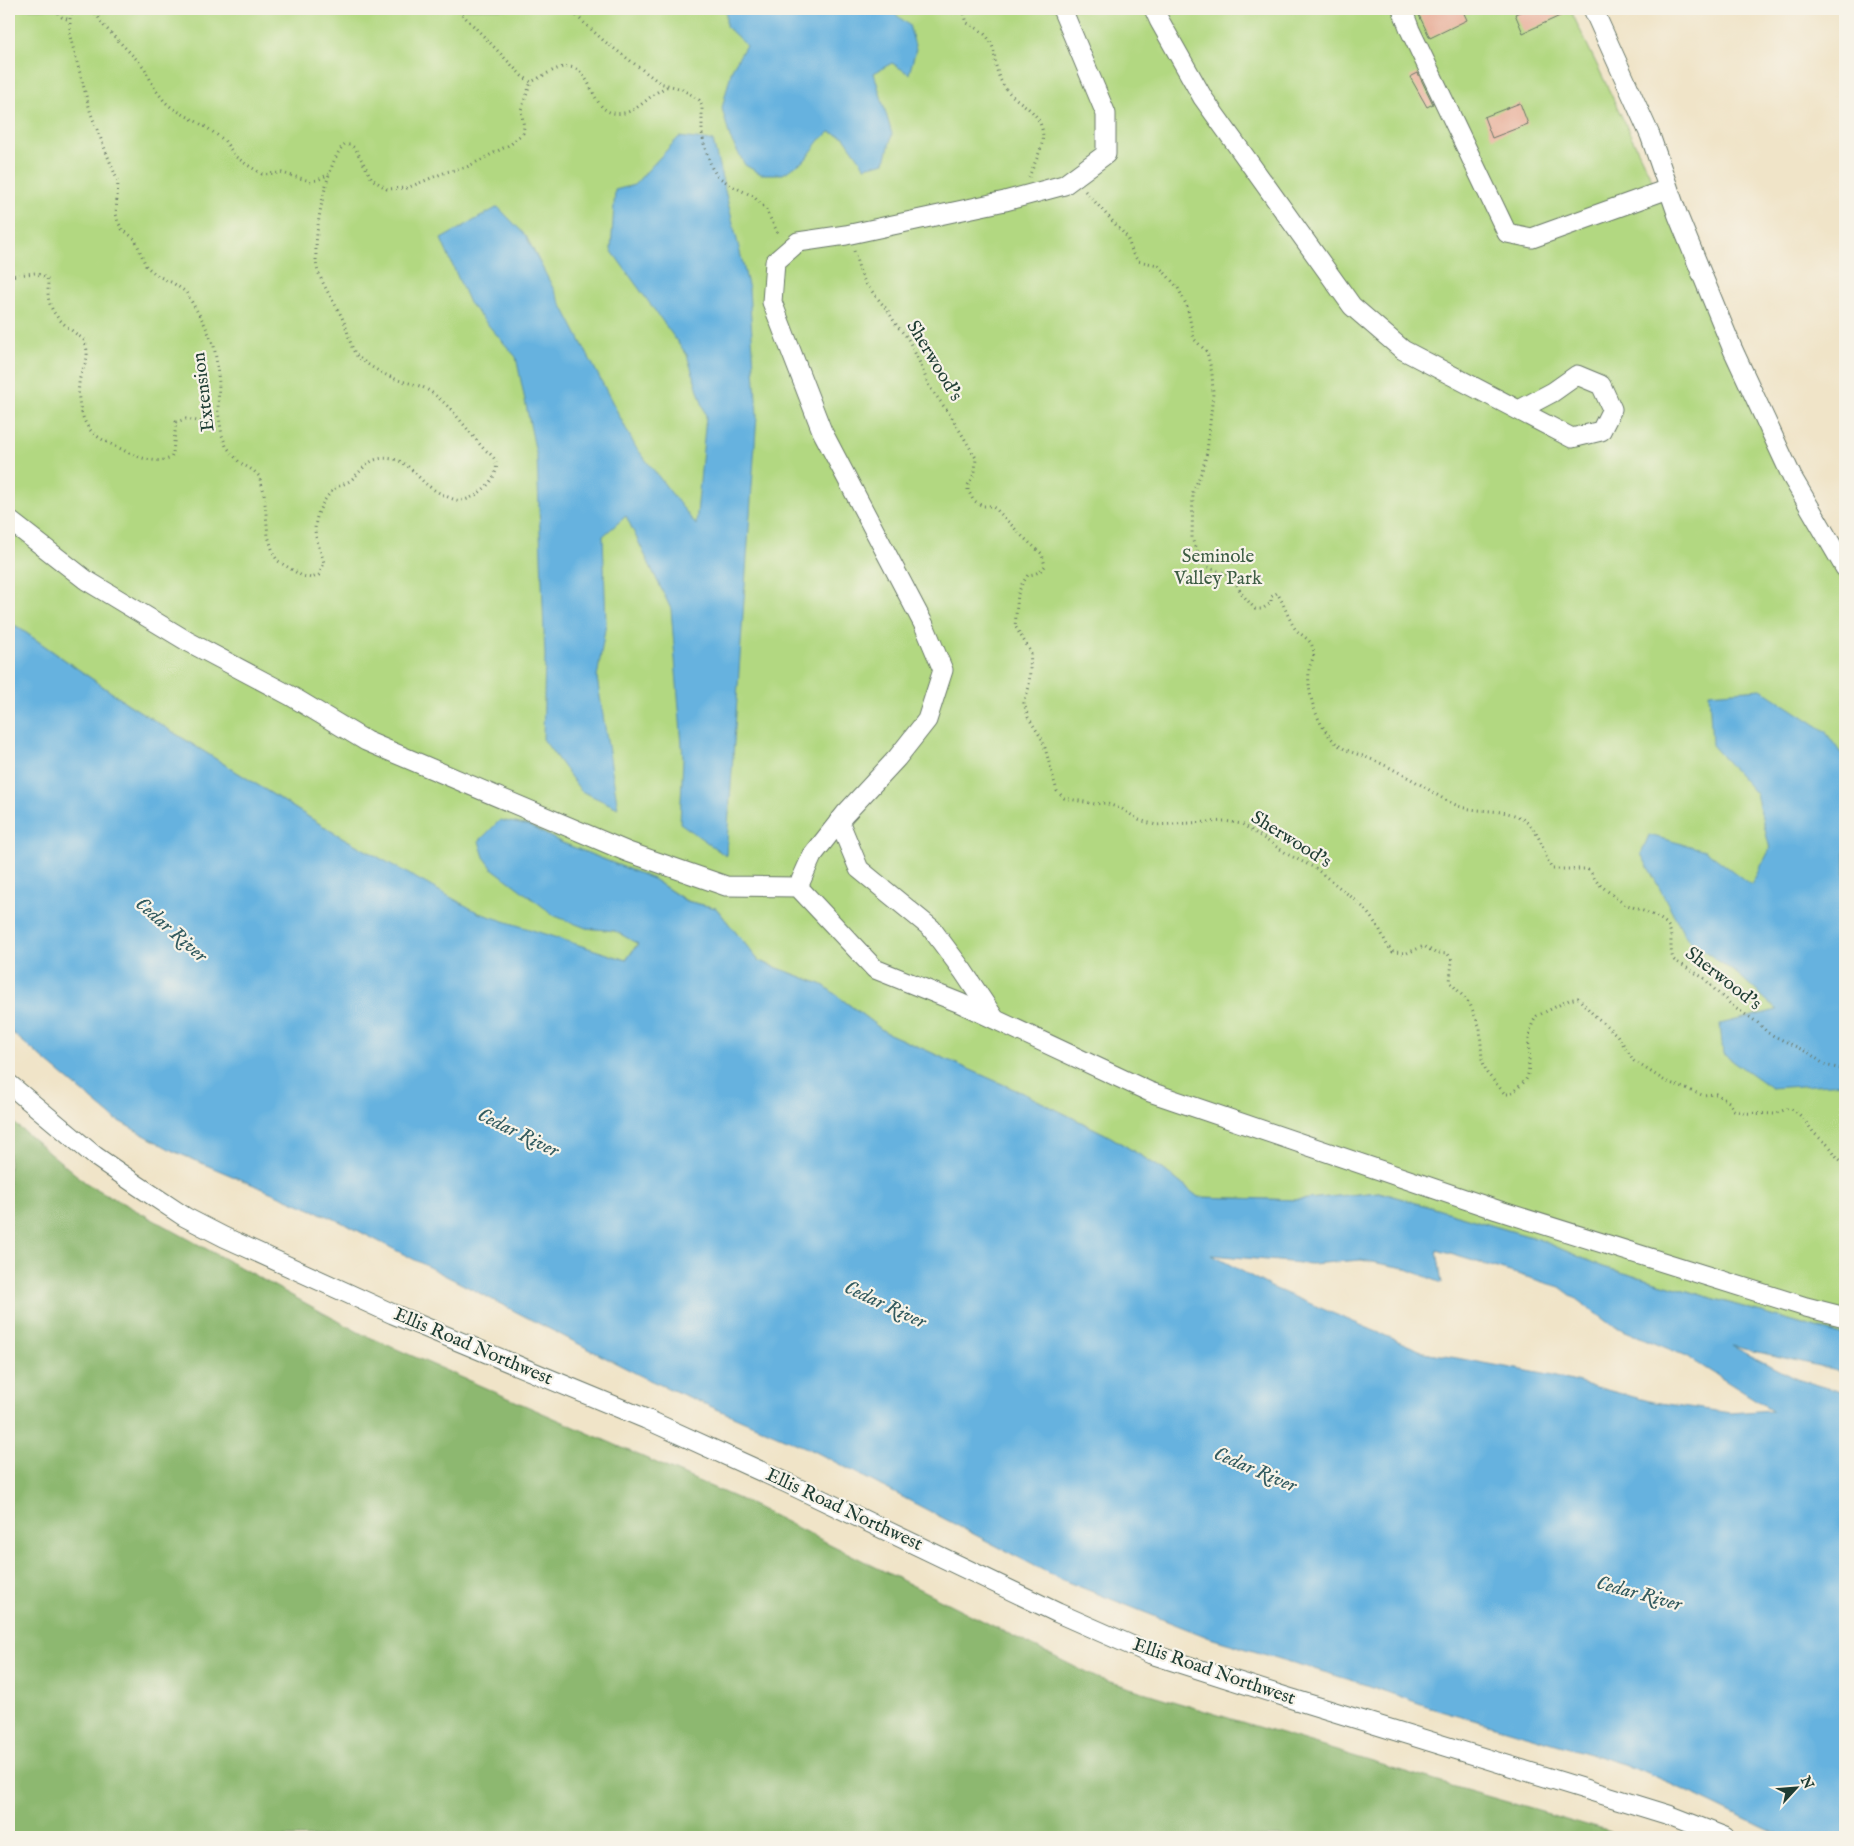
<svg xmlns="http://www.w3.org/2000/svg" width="1854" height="1846" font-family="'IM FELL English',serif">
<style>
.green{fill:#b2d881;stroke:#688a5a}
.forest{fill:#8db86f;stroke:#567a52}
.water{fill:#66b2df;stroke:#42788a;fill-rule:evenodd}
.building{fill:#e9b39f}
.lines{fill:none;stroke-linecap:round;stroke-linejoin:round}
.minor-casing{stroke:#687768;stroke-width:21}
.path{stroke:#687768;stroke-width:3;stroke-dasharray:1 4;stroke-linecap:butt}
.minor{stroke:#fff;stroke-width:19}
.labels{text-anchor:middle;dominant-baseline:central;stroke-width:4.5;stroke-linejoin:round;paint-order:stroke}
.street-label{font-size:19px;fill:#1f3d34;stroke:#f7f3e8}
.park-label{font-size:19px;fill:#3c5c43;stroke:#f7f3e8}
.water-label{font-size:20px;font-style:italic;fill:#315a5f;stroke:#f7f3e8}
</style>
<rect width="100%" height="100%" fill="#f7f3e8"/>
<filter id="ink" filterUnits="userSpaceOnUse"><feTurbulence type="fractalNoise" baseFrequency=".02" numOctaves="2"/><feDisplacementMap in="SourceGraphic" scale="10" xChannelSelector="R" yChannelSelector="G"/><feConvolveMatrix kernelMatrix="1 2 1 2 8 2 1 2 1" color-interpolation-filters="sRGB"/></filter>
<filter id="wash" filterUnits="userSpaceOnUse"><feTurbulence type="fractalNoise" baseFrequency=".0096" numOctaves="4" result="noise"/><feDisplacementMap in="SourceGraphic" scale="20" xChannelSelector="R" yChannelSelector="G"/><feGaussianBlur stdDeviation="1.12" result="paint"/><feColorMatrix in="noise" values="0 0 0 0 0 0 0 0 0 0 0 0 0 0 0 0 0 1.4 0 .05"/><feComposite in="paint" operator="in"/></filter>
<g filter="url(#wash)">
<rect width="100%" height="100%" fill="#f0e4c8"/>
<polygon class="green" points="9,9 1570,9 1845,581 1845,1336 1603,1267 1538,1239 1379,1192 1299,1200 1198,1197 1164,1170 1109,1136 1027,1095 885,1032 823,985 759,961 716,908 687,901 653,879 560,842 530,826 586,928 615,931 638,943 626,960 479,914 331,831 128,704 9,621"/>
<polygon class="forest" points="9,1119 86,1183 360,1333 748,1503 1097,1678 1445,1784 1628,1837 9,1837"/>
<g class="water">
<polygon points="726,9 889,9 909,25 916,49 909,74 892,63 874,73 892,134 885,162 865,167 844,137 830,132 820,140 805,160 783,174 761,174 745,165 730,138 722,108 732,69 746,45 726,26"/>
<polygon points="679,137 713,141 749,289 757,415 726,856 680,823 683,758 671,609 626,516 603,536 606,623 597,678 618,808 581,791 543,739 545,656 537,458 516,357 469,303 441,239 498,207 526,236 635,446 696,525 706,416 687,355 611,250 615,190 634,185"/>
<path d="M9 621 128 704 331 831 479 913 626 960 638 944 615 931 586 928 555 916 493 869 484 857 479 841 500 820 530 826 560 842 653 879 686 901 716 908 759 961 823 985 885 1032 1027 1095 1109 1136 1164 1170 1198 1197 1299 1200 1379 1192 1538 1239 1603 1267 1845 1336V1372L1732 1346 1794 1378 1845 1393V1837H1783L1698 1796 1624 1764 1427 1706 1364 1684 1210 1638 1060 1579 814 1451 647 1379 339 1221 173 1151 115 1119 9 1030ZM1437 1250 1560 1287 1611 1325 1686 1356 1772 1410 1731 1413 1653 1402 1549 1375 1424 1352 1271 1287 1212 1255 1311 1264 1361 1260 1404 1268 1442 1283Z"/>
<polygon points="1761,689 1825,731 1845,759 1845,1083 1771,1088 1723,1054 1720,1024 1777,1010 1740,976 1687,939 1641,854 1649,835 1705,850 1751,885 1770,849 1756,794 1712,745 1709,693"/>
</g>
<g id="blocks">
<g class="building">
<polygon points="1416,9 1462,9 1467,20 1430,38"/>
<polygon points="1527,9 1575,9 1523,33 1515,14"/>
<polygon points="1418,73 1433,104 1427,107 1410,77"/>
<polygon points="1520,103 1528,124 1492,138 1484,117"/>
</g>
</g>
</g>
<g filter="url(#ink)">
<use href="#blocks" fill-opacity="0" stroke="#687768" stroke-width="1"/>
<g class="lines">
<defs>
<g id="minor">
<polyline points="1154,9 1159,20 1203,98 1352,306 1403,350 1572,438 1601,431 1612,409 1601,385 1577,375 1553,392 1519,410"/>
<polyline points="1402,9 1410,30 1507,233 1532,238 1668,189"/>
<polyline points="1593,9 1650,135 1678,216 1733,350 1792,477 1845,568"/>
<polyline points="9,520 86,580 187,641 291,696 366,741 628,852 726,886 798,887 875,969 960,1003 1150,1092 1497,1210 1806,1307 1845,1317"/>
<polyline points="839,821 859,869 931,928 963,971 995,1019"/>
<polyline points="798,887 812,856 845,814 897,758 927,720 943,670 924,625 822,431 772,302 775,262 798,242 846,235 1005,201 1064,185 1106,154 1106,114 1062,9"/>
<polyline points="9,1084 95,1156 137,1185 185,1217 224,1237 393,1314 646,1419 789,1484 1058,1613 1151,1654 1286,1697 1669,1815 1725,1837"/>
</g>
</defs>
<use href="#minor" class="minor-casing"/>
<g class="path">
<polyline points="55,9 62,17 69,20"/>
<path d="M74 9 70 16V36L91 114 118 182 116 214 118 222 122 229 135 239 146 266 158 276 173 283 186 292 204 323 214 346 216 358 219 382 218 411 222 435 226 446 239 462 254 471 259 476 264 492 268 536 274 555 278 561 302 576 312 578 319 575 324 563C322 554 318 546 316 537 312 521 322 500 334 489 339 485 346 484 351 480 365 468 369 455 393 459 406 461 416 475 426 484 433 490 446 497 456 500 472 504 500 479 496 463 495 457 489 453 484 449 466 429 450 403 426 389 418 384 407 383 398 380 384 375 369 366 358 357 350 349 349 333 344 322 337 305 324 289 318 271 310 249 326 159 345 144L350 145 355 148 372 179 387 189 407 188 446 172 467 167 511 144 523 133 524 127 521 110 531 82"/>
<polyline points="93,9 104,26 144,67 155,89 165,102 172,108 206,127 224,140 236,157 246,164 262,174 282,173 310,181 318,180 329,174"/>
<path d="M454 9 461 13 495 48 522 76 531 82C542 77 558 65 570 67 596 71 589 119 624 113 635 111 645 101 653 95 658 91 665 88 670 85"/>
<polyline points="569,9 604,41 660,83 682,89 699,100 702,106 702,133 705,148 712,168 717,176 732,186 753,196 765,208 779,235"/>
<path d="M963 9 967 23C1007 42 986 58 1004 86 1014 103 1037 107 1042 129 1046 144 1034 163 1029 177"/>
<path d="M1085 191 1127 237 1133 254 1138 261 1158 265 1178 288 1187 306 1194 339 1207 352 1212 373 1213 394 1207 452 1202 471 1193 492 1192 538 1195 547 1205 564 1209 568 1225 573 1235 582 1242 594 1255 609H1262L1271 603V597L1277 593C1284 603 1287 616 1294 627 1300 636 1311 638 1313 649 1316 658 1309 663 1309 671 1307 694 1316 721 1331 738 1340 749 1351 752 1363 756 1385 764 1408 777 1428 789 1438 796 1450 803 1461 807 1481 813 1508 808 1524 820 1542 833 1542 852 1552 869H1587C1593 873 1594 879 1599 884 1606 890 1616 898 1623 903 1635 909 1661 915 1668 926 1674 937 1668 950 1674 960L1704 978 1716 991 1735 1008 1757 1022 1768 1033 1809 1053 1825 1065 1845 1070"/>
<path d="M854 251 860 272 866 284 888 311 897 326 907 337 919 361 929 386 951 416 976 458 975 472 968 485V490L973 500 982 506H991L996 509 1024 538 1042 554 1045 566C1040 572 1036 574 1028 575L1022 584 1018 594 1015 626 1031 652 1029 687 1024 703 1028 717 1042 739 1045 748 1057 791 1064 798 1095 804 1105 803 1122 809 1139 820 1156 825 1225 821 1242 824 1289 855 1315 868 1354 899 1364 908 1379 928 1387 945 1393 952 1407 953 1424 946 1435 953 1448 954 1452 960 1450 982 1470 1004 1480 1028 1482 1060 1487 1073 1505 1094H1511C1515 1090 1521 1085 1525 1081 1535 1067 1521 1036 1537 1016L1569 1000 1578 998 1593 1014 1617 1035 1634 1061 1665 1081 1702 1095 1716 1094 1729 1102 1734 1110 1744 1113 1775 1114 1789 1108C1800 1112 1807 1124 1814 1133 1819 1138 1824 1141 1829 1146 1835 1152 1837 1161 1845 1162"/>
<path d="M9 276 35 273 47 278C49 285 47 293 49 301 54 320 71 329 85 341 90 360 85 361 80 378 76 394 80 421 93 433 102 441 116 446 127 452 140 458 157 464 171 458L173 453 176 422 186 419 219 425"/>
</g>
<use href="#minor" class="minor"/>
</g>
</g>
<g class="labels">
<g class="street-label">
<text transform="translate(934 361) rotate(59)">Sherwood's</text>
<text transform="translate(204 392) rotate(-97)">Extension</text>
<text transform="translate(1291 840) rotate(32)">Sherwood's</text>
<text transform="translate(1723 979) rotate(38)">Sherwood's</text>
<text transform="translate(473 1347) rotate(23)">Ellis Road Northwest</text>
<text transform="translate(844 1510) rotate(25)">Ellis Road Northwest</text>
<text transform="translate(1214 1672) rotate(19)">Ellis Road Northwest</text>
</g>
<g class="park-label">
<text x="1218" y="557">Seminole<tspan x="1218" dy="22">Valley Park</tspan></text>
</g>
<g class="water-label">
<text transform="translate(171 930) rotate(41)">Cedar River</text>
<text transform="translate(518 1133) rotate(26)">Cedar River</text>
<text transform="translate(885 1305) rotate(25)">Cedar River</text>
<text transform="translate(1255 1470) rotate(23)">Cedar River</text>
<text transform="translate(1639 1594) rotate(15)">Cedar River</text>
</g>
</g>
<rect width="1854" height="1846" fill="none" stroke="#f7f3e8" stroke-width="30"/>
<g transform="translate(1796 1788) rotate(64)" stroke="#f7f3e8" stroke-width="4" paint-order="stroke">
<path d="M0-4L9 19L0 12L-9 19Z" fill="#1f3d34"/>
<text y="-8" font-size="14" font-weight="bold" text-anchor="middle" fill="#1f3d34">N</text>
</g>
</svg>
